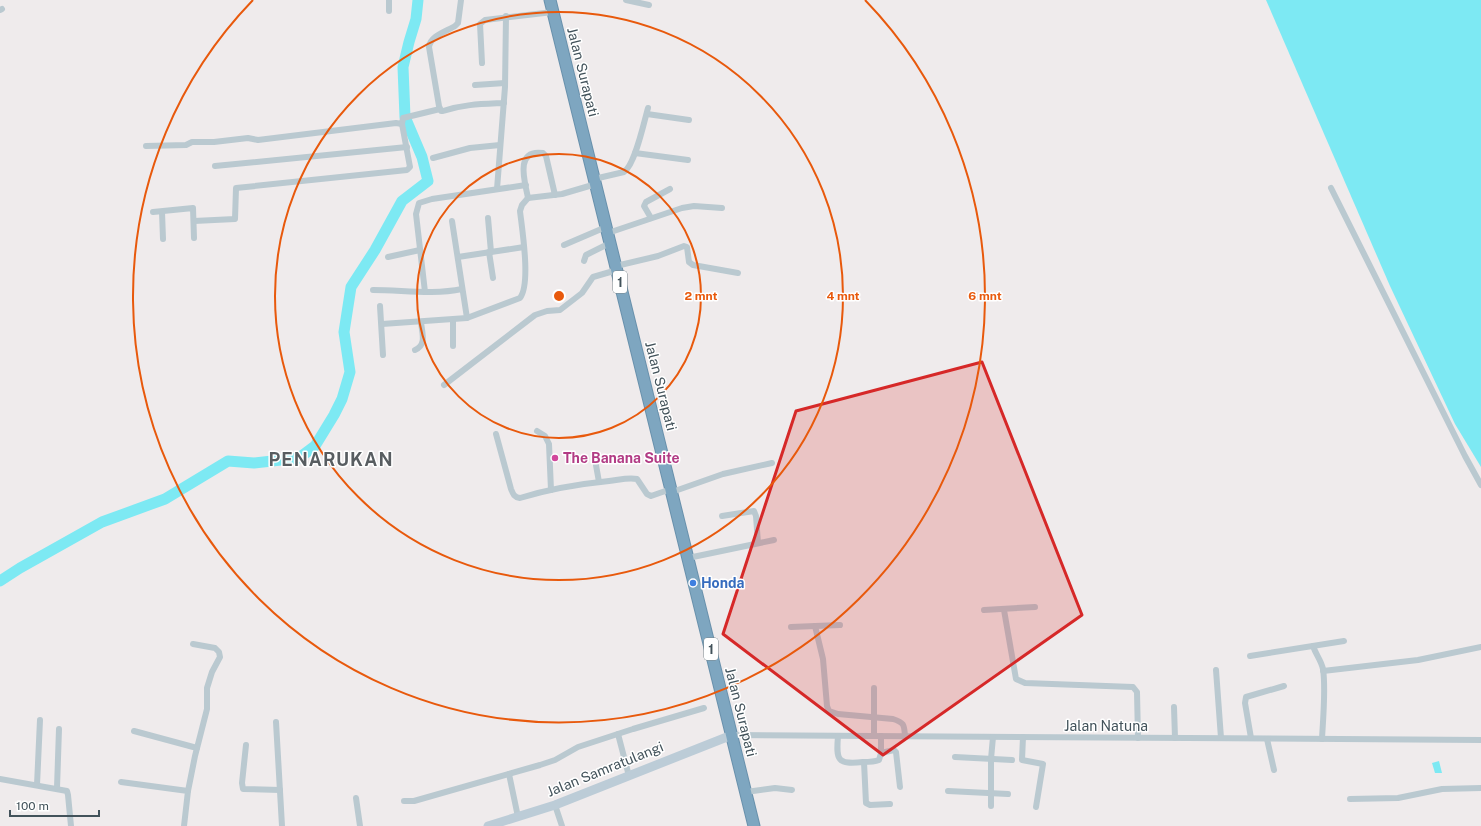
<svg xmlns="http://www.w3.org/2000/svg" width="1481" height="826" font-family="'Public Sans',sans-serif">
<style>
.water{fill:#7de9f3}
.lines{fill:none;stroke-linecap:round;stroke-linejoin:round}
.river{stroke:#7de9f3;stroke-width:11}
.highway-casing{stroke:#6991ac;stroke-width:13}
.street{stroke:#bac9d0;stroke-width:6}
.secondary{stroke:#bcccd7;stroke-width:9}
.highway{stroke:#7ea6c0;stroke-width:11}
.marked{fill:#d62828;fill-opacity:0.2;stroke:#d62828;stroke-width:3;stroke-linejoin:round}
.ring{fill:none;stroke:#e8590c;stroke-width:2}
.hotel-dot{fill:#d1479c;stroke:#fff;stroke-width:1.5}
.shop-dot{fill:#3f7fe0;stroke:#fff;stroke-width:1.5}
.labels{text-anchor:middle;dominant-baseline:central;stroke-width:3;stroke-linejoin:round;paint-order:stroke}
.shield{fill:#fff;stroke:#7b868c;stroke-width:1}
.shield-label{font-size:13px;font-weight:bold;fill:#42525a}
.street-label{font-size:14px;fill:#42525a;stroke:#fff}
.hotel-label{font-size:14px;font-weight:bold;fill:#b23c85;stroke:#fff;text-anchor:start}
.shop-label{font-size:14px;font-weight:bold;fill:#366cbe;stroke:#fff;text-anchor:start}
.district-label{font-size:18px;font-weight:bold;letter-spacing:1px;fill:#585d61;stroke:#fff}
.centre{fill:#e8590c;stroke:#fff;stroke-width:2}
.ring-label{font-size:12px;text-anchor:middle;font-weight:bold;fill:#e8590c;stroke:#fff;stroke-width:3;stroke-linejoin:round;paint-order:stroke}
</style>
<rect width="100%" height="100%" fill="#efebec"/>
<g class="water">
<polygon points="1266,0 1481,0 1481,467 1455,424 1390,286"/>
<polygon points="1439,761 1442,773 1435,773 1432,763"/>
</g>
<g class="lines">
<polyline class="river" points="0,581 20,568 102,522 165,499 228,461 254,463 299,458 315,446 334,415 342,399 350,372 344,332 351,287 375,250 402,201 428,181 422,157 405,117 403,67 409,42 416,19 418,0"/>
<defs>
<polyline id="highway" points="550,0 754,826"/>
</defs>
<use href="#highway" class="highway-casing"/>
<g class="street">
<path d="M461 0 458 23 455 26C447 31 430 36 429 47L439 106 441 111H443C464 104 483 104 504 103"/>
<polyline points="626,0 649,5"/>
<polyline points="0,10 2,9"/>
<polyline points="389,11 389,0"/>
<polyline points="482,63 480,24 485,20 553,12"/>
<polyline points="475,85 505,83"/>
<polyline points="647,114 689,120"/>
<polyline points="146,146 186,145 192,142 214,142 248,138 258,140 396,123 402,124 403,118 440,109"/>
<polyline points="635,153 688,160"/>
<polyline points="433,158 470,148 500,145"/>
<polyline points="215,166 407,147"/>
<path d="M594 179 624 172C635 165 644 122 648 108"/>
<polyline points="1331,188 1465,456 1481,485"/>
<polyline points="497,189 505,87 506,16"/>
<path d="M528 198C525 182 514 149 543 153L546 156 555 195"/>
<polyline points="528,198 562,194 596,184"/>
<polyline points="153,212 193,208 194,238"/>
<polyline points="162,212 163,239"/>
<polyline points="488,218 491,252"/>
<polyline points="651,218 644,206 646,202 670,189"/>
<polyline points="194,221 235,219 236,188 407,170 410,167 402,124"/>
<polyline points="452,221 467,318"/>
<polyline points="608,233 682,208 694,206 722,208"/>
<polyline points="564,245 606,227"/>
<polyline points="489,252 493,278"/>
<polyline points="388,257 420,250"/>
<polyline points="458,257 524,247"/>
<polyline points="584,261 586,255 610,243"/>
<polyline points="616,266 658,256 684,246 687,247 689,262 693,265 738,273"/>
<path d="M373 290C403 290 433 295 462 289"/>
<polyline points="425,292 416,214 419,203 432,199 526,185"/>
<polyline points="380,306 383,355"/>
<polyline points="453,320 453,346"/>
<path d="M382 324 467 318 520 298C531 284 522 229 520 211L522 205 528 198"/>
<path d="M415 350C427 345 422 333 421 322"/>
<polyline points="444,385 535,315 547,311 560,310 582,293 593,277 617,270"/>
<polyline points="537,431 545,436 549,444 551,490"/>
<path d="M496 434 511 489C513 494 514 497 520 498 549 489 579 484 609 481 619 480 628 477 637 479L647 494 651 496 671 489"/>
<polyline points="594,454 599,482"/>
<polyline points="672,492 723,474 772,463"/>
<polyline points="722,516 754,511 756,516 758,543"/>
<polyline points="688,558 774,540"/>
<polyline points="984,610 1035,607"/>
<polyline points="1004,610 1016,679 1025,683 1133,687 1137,692 1138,738"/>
<path d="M815 626 823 659 827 706 829 711 838 714 893 719C905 723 904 725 905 736"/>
<polyline points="791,627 840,625"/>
<path d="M1313 646C1316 655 1321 660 1323 669 1326 688 1323 719 1322 739"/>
<polyline points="1250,656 1344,641"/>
<polyline points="1216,670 1221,738"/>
<polyline points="1323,671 1418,660 1481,647"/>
<polyline points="874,688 874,736"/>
<polyline points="1174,707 1175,738"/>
<polyline points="276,722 282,826"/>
<polyline points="134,731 197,748"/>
<polyline points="618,734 629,776"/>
<polyline points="732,735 1481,740"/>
<path d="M838 736C836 760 837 765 863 762 868 762 874 762 879 760L881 753V736"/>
<polyline points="1023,737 1022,760 1043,764 1036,807"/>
<polyline points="1251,738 1245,703 1246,697 1284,686"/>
<polyline points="1267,739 1274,770"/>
<polyline points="246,745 242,783 243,789 280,790"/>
<polyline points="881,753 894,750 896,752 900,787"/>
<polyline points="955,757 1012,760"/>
<polyline points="864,762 866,803 870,805 890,804"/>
<polyline points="509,774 518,817"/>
<polyline points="0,779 67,791 68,795 71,826"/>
<polyline points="121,782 188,791 184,826"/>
<polyline points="37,785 40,720"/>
<polyline points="57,788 59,729"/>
<polyline points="188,791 195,756 207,709 207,688 212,672 220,657 219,652 215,648 193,644"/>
<polyline points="948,791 1008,794"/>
<polyline points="746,792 775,788 792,790"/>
<polyline points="356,798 360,826"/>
<polyline points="1350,799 1398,798 1442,789 1481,788"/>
<polyline points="404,801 414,801 540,765 555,760 578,747 633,729 704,708"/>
<polyline points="555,805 562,826"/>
<polyline points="991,806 991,759 993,737"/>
</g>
<polyline class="secondary" points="488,826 555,805 732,735"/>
<use href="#highway" class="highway"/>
</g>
<path class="marked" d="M982 362 1082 615 883 755 723 634 796 411Z"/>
<g class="ring">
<circle cx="559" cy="296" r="142"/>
<circle cx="559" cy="296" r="284"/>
<path d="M865 0A426 426 0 1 1 253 0"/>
</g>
<circle class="hotel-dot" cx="555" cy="458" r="4"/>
<circle class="shop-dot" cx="693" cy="583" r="4"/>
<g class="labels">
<g class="shield">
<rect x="613" y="271" width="14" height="22" rx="3"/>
<rect x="704" y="638" width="14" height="22" rx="3"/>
</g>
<g class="shield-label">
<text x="620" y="282">1</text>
<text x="711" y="649">1</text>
</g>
<g class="street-label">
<text transform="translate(583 72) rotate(76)">Jalan Surapati</text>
<text transform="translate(661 386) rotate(76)">Jalan Surapati</text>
<text transform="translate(741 712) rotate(76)">Jalan Surapati</text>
<text x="1106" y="726">Jalan Natuna</text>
<text transform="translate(605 769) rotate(-22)">Jalan Samratulangi</text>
</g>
<g class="hotel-label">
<text x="563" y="458">The Banana Suite</text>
</g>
<g class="shop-label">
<text x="701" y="583">Honda</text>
</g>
<g class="district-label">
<text x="331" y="459">PENARUKAN</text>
</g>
</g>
<circle cx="559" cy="296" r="6" class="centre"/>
<g class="ring-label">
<text x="701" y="300">2 mnt</text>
<text x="843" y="300">4 mnt</text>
<text x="985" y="300">6 mnt</text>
</g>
<path d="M10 810v6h89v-6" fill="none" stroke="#42525a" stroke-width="2"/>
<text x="16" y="810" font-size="12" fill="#42525a" stroke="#ffffff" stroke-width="3" paint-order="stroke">100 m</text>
</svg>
